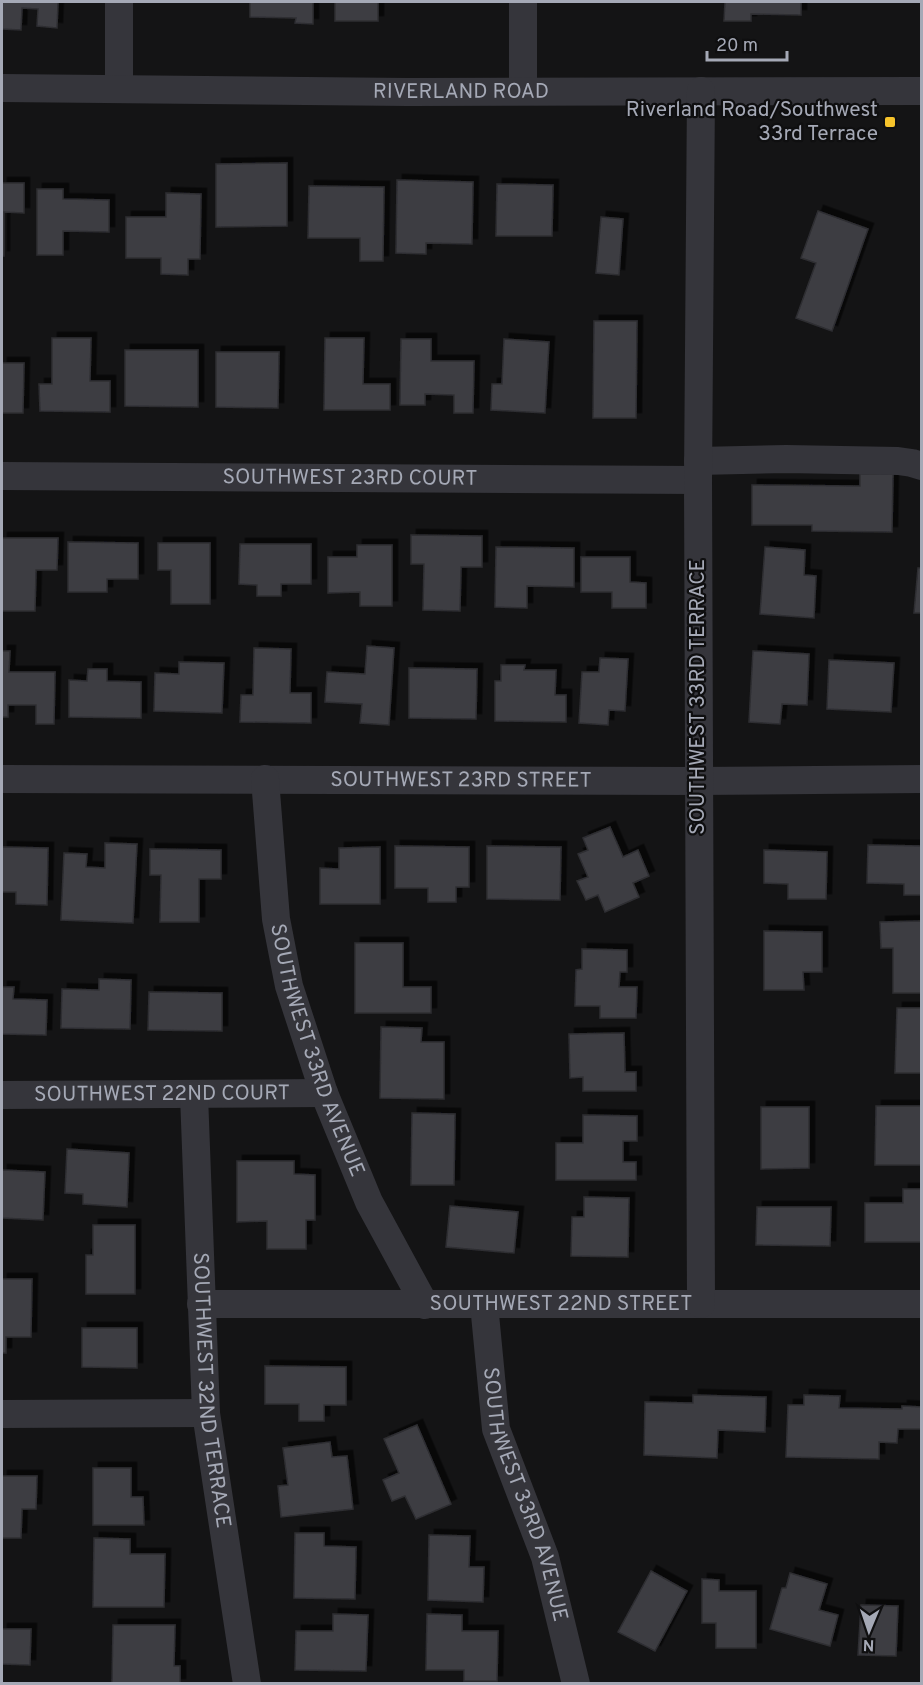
<svg xmlns="http://www.w3.org/2000/svg" width="923" height="1685" font-family="Overpass,sans-serif">
<style>
.building{fill:#3e3e43;stroke:#2e2e32;stroke-width:1.5;filter:url(#shadow)}
.lines{fill:none;stroke-linecap:round;stroke-linejoin:round}
.minor{stroke:#35353b;stroke-width:28}
.poi-dot{fill:#f6c32b;stroke:#0f0f10;stroke-width:2}
.labels{text-anchor:middle;dominant-baseline:central;stroke-width:4.5;stroke-linejoin:round;paint-order:stroke}
.street-label{font-size:21px;fill:#a5a9b6;stroke:#0f0f10}
.poi-label{font-size:21px;fill:#a5a9b6;stroke:#0f0f10;text-anchor:end}
</style>
<defs>
<filter id="shadow"><feDropShadow dx="5.5" dy="-5.5" stdDeviation="0" flood-color="#0009"/></filter>
</defs>
<rect width="100%" height="100%" fill="#141415"/>
<g class="building">
<polygon points="2,2 58,2 57,28 37,26 38,9 22,8 21,30 2,29"/>
<polygon points="250,2 313,2 313,24 295,23 296,18 250,17"/>
<rect x="335" y="2" width="43" height="19"/>
<polygon points="725,2 801,2 801,15 751,14 751,21 724,21"/>
<polygon points="287,163 287,226 216,227 216,164"/>
<polygon points="397,180 473,182 472,244 426,243 426,254 396,253"/>
<polygon points="2,183 24,183 24,213 4,212 4,256 2,256"/>
<polygon points="497,184 553,185 552,236 496,236"/>
<polygon points="309,186 384,187 383,261 360,261 360,238 308,238"/>
<polygon points="37,189 63,189 63,199 109,200 109,232 63,231 63,255 37,255"/>
<polygon points="166,193 201,194 200,259 188,259 188,275 161,274 161,258 126,258 126,217 166,217"/>
<polygon points="818,211 868,229 832,331 796,318 816,263 801,258"/>
<polygon points="601,217 623,219 619,275 596,273"/>
<polygon points="594,321 637,321 636,418 593,418"/>
<polygon points="52,338 91,338 90,381 110,381 110,412 40,411 39,384 52,384"/>
<polygon points="325,338 364,338 363,384 390,384 390,410 324,410"/>
<polygon points="401,339 431,339 431,361 474,361 473,413 454,413 454,395 425,394 425,405 400,405"/>
<polygon points="504,339 549,342 545,413 491,410 492,384 502,384"/>
<polygon points="125,350 198,350 198,407 125,406"/>
<polygon points="216,352 279,352 278,408 216,407"/>
<polygon points="2,363 24,363 23,413 2,413"/>
<polygon points="860,474 893,474 892,532 812,531 812,525 752,525 752,485 860,486"/>
<polygon points="411,535 482,536 482,567 461,567 460,611 423,610 424,564 411,564"/>
<polygon points="2,538 58,538 57,570 36,570 35,611 2,611"/>
<polygon points="68,542 138,543 138,579 107,579 107,592 68,592"/>
<polygon points="158,543 210,543 210,604 171,604 171,570 158,570"/>
<polygon points="240,544 311,544 311,584 281,584 281,596 257,596 257,585 239,584"/>
<polygon points="357,545 392,545 392,606 360,606 360,592 328,593 328,557 357,557"/>
<polygon points="496,547 574,548 574,587 527,586 527,608 495,607"/>
<polygon points="765,547 805,550 804,575 816,576 814,618 760,614"/>
<polygon points="581,557 630,557 630,582 646,583 646,608 612,608 612,592 581,592"/>
<polygon points="918,568 922,568 922,613 914,613"/>
<polygon points="367,646 394,648 389,725 360,723 362,704 325,702 327,672 365,674"/>
<polygon points="254,648 291,649 290,693 311,693 311,723 240,722 241,695 253,695"/>
<polygon points="2,651 10,651 9,672 55,672 54,724 36,724 36,705 8,705 8,717 2,717"/>
<polygon points="753,651 809,654 807,705 782,704 780,724 749,722"/>
<polygon points="600,658 628,659 625,711 609,710 608,725 579,723 582,672 599,672"/>
<polygon points="829,660 894,663 891,712 827,709"/>
<polygon points="179,662 224,663 222,713 154,711 155,673 179,674"/>
<polygon points="501,665 525,665 524,670 556,670 555,695 566,695 566,722 495,721 495,681 501,681"/>
<polygon points="409,668 477,669 476,719 409,718"/>
<polygon points="88,669 107,669 107,681 141,682 141,718 69,717 69,680 87,681"/>
<polygon points="610,827 623,857 638,850 649,876 633,883 639,897 605,912 598,895 586,900 577,881 588,877 578,854 588,850 583,838"/>
<polygon points="105,843 137,844 133,923 61,920 64,853 87,854 86,867 105,868"/>
<polygon points="868,845 922,846 922,895 904,895 904,884 867,883"/>
<polygon points="395,846 469,847 469,887 456,887 456,902 428,902 428,888 395,888"/>
<polygon points="487,846 561,847 560,900 487,899"/>
<polygon points="2,847 48,848 47,905 16,904 16,892 2,892"/>
<polygon points="380,847 380,904 320,904 320,868 339,869 339,848"/>
<polygon points="150,849 221,850 221,879 199,879 199,922 160,922 161,875 150,875"/>
<polygon points="764,850 827,852 826,899 788,899 788,884 764,883"/>
<polygon points="922,921 922,993 893,993 893,948 881,948 880,922"/>
<polygon points="764,931 822,932 822,972 803,972 804,990 764,990"/>
<polygon points="355,943 403,943 403,987 431,987 431,1013 355,1013"/>
<polygon points="582,949 627,950 627,972 620,972 619,987 637,987 636,1018 600,1018 600,1006 575,1006 576,970 582,969"/>
<polygon points="99,979 131,980 130,1029 61,1028 62,989 99,990"/>
<polygon points="2,987 14,987 13,999 47,1000 46,1035 2,1034"/>
<polygon points="149,992 222,993 222,1031 148,1030"/>
<polygon points="897,1008 922,1008 922,1073 895,1073"/>
<polygon points="381,1027 422,1028 421,1042 444,1042 444,1099 380,1098"/>
<polygon points="624,1033 625,1072 636,1072 636,1091 583,1091 583,1077 570,1078 569,1034"/>
<polygon points="876,1106 922,1106 922,1165 875,1165"/>
<polygon points="761,1107 809,1107 809,1168 761,1169"/>
<polygon points="412,1113 455,1114 454,1185 411,1185"/>
<polygon points="583,1115 637,1116 637,1141 623,1141 623,1162 636,1162 636,1180 556,1180 556,1143 583,1143"/>
<polygon points="67,1149 129,1153 127,1207 83,1204 83,1194 65,1193"/>
<polygon points="237,1161 294,1161 294,1174 315,1175 315,1220 306,1220 306,1249 267,1249 267,1221 237,1222"/>
<polygon points="2,1170 45,1172 43,1220 2,1218"/>
<polygon points="903,1189 922,1189 922,1242 865,1242 865,1203 903,1203"/>
<polygon points="584,1197 629,1198 628,1257 571,1256 572,1217 584,1217"/>
<polygon points="450,1206 518,1212 514,1253 446,1247"/>
<polygon points="757,1207 831,1207 830,1246 756,1245"/>
<polygon points="93,1225 135,1225 135,1294 86,1294 86,1255 93,1255"/>
<polygon points="2,1279 32,1279 31,1337 6,1337 6,1353 2,1353"/>
<polygon points="82,1328 137,1328 137,1368 82,1367"/>
<polygon points="265,1366 346,1367 346,1405 324,1405 324,1421 299,1421 299,1404 265,1404"/>
<polygon points="693,1395 766,1397 765,1432 718,1430 717,1458 644,1455 645,1402 693,1403"/>
<polygon points="804,1395 840,1396 839,1408 902,1409 902,1406 922,1407 922,1429 898,1429 897,1443 879,1442 879,1459 786,1457 788,1405 804,1405"/>
<polygon points="417,1425 451,1504 416,1519 405,1496 392,1501 383,1480 399,1473 384,1439"/>
<polygon points="330,1442 332,1457 347,1456 353,1509 281,1517 278,1486 288,1485 283,1448"/>
<polygon points="93,1468 131,1468 131,1497 143,1497 144,1525 93,1525"/>
<polygon points="2,1476 37,1476 36,1509 22,1509 21,1538 2,1538"/>
<polygon points="295,1533 324,1533 324,1546 356,1547 355,1599 294,1598"/>
<polygon points="429,1535 470,1536 469,1567 484,1567 483,1602 428,1600"/>
<polygon points="94,1538 130,1539 130,1554 165,1554 164,1607 93,1607"/>
<polygon points="651,1571 687,1591 655,1651 618,1632"/>
<polygon points="790,1573 827,1584 819,1610 838,1615 830,1646 770,1629 782,1588 786,1588"/>
<polygon points="702,1579 719,1580 719,1591 756,1591 756,1648 716,1648 716,1623 702,1623"/>
<polygon points="861,1605 898,1606 896,1656 858,1655"/>
<polygon points="333,1614 368,1615 366,1671 295,1670 296,1631 333,1631"/>
<polygon points="427,1614 462,1615 462,1631 498,1631 497,1681 464,1681 464,1670 426,1670"/>
<polygon points="113,1625 175,1625 174,1666 180,1666 180,1684 112,1684"/>
<polygon points="2,1629 31,1629 30,1665 2,1664"/>
</g>
<g class="lines">
<g class="minor">
<polyline points="119,2 119,88"/>
<polyline points="523,2 523,90"/>
<path id="s1" d="M2 88 408 92 922 91"/>
<polyline points="698,461 786,459 898,461 912,463 922,466"/>
<path id="s2" d="M2 476 698 480"/>
<path id="s3" d="M2 779 698 781 922 779"/>
<path id="s4" d="M265 779 276 919 289 986 324 1093 369 1202 425 1305"/>
<path id="s5" d="M2 1095 324 1093"/>
<path id="s6" d="M194 1095 206 1413 247 1684"/>
<path id="s7" d="M201 1304H922"/>
<path id="s8" d="M484 1304 496 1429 545 1557 576 1684"/>
<polyline points="701,1304 698,480 701,91"/>
<polyline points="2,1414 206,1413"/>
</g>
</g>
<rect class="poi-dot" x="884" y="116" width="12" height="12" rx="3"/>
<g class="labels">
<g class="street-label">
<text stroke="none"><textPath href="#s1" startOffset="459">RIVERLAND ROAD</textPath></text>
<text stroke="none"><textPath href="#s2" startOffset="348">SOUTHWEST 23RD COURT</textPath></text>
<text transform="translate(698 697) rotate(-90)">SOUTHWEST 33RD TERRACE</text>
<text stroke="none"><textPath href="#s3" startOffset="459">SOUTHWEST 23RD STREET</textPath></text>
<text stroke="none"><textPath href="#s4" startOffset="278">SOUTHWEST 33RD AVENUE</textPath></text>
<text stroke="none"><textPath href="#s5" startOffset="160">SOUTHWEST 22ND COURT</textPath></text>
<text stroke="none"><textPath href="#s7" startOffset="360">SOUTHWEST 22ND STREET</textPath></text>
<text stroke="none"><textPath href="#s6" startOffset="296">SOUTHWEST 32ND TERRACE</textPath></text>
<text stroke="none"><textPath href="#s8" startOffset="196">SOUTHWEST 33RD AVENUE</textPath></text>
</g>
<g class="poi-label">
<text x="878" y="110">Riverland Road/Southwest<tspan x="878" dy="24">33rd Terrace</tspan></text>
</g>
</g>
<rect width="923" height="1685" fill="none" stroke="#a5a9b6" stroke-width="6"/>
<g transform="translate(869 1631) rotate(182)" stroke="#0f0f10" stroke-width="4.5" paint-order="stroke">
<path d="M0-4.5L10 22L0 15L-10 22Z" fill="#a5a9b6"/>
<text y="-9" font-size="16" font-weight="bold" text-anchor="middle" fill="#a5a9b6">N</text>
</g>
<path d="M707 51v9h80v-9" fill="none" stroke="#a5a9b6" stroke-width="3"/>
<text x="716" y="51" font-size="18" fill="#a5a9b6" stroke="#0f0f10" stroke-width="4.5" paint-order="stroke">20 m</text>
</svg>
